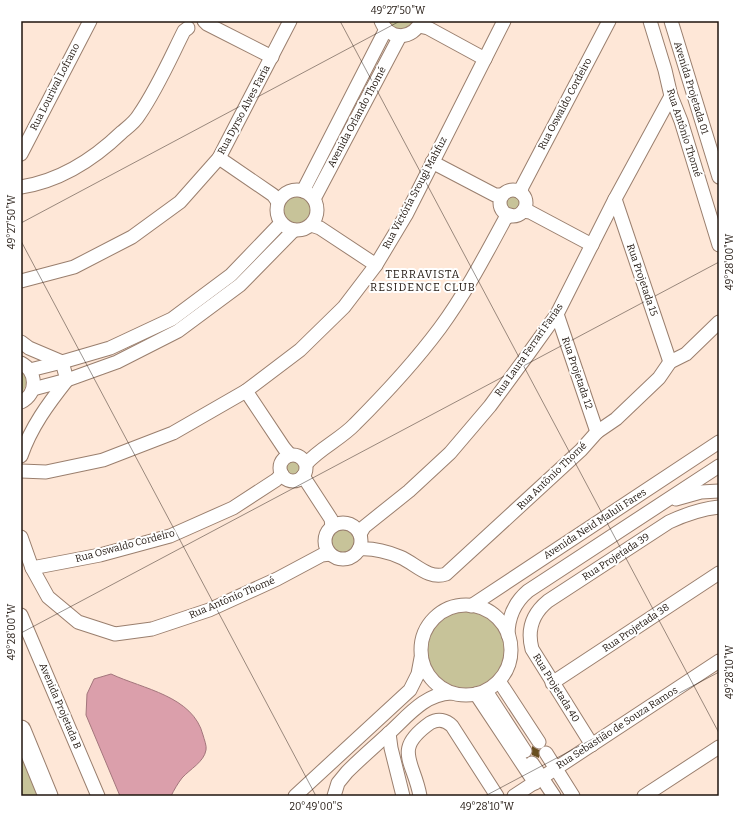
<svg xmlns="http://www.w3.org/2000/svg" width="740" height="817" font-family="Bitter,serif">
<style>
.green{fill:#c7c399}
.water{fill:#db9fab;stroke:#a3767c}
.building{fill:#694f20}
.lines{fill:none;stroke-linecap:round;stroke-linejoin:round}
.minor-casing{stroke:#9a7f6e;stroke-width:15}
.highway-casing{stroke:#9a7f6e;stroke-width:21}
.minor{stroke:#fff;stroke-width:13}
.highway{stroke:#fff;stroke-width:19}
.ticks{fill:none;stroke:#1f150e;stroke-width:1;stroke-opacity:0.45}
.labels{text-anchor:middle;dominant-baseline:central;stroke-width:4;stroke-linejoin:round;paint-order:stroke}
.street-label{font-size:10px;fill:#1f150e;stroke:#fff}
.neighbourhood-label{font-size:11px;letter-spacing:1px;fill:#1f150e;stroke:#fff}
.neatline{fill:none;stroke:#1f150e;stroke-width:1.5}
.ticks-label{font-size:10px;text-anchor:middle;fill:#1f150e}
</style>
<rect width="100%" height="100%" fill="#fee7d7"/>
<g class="green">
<polygon points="387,21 415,21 407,30 394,29"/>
<circle cx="297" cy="210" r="16"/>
<circle cx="512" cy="204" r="8"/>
<path d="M21 371C28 378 28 386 21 393Z"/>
<circle cx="293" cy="468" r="8"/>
<circle cx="342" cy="541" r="13"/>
<circle cx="466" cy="650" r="38"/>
<polygon points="21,737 45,796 21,796"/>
</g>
<path class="water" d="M111 674C143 689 193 696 203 735 204 739 207 746 206 750 204 762 190 769 182 778 178 783 174 790 171 796H120L86 715 87 694 94 679Z"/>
<polygon class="building" points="532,746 539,750 539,758 532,755"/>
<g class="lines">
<defs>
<g id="minor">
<polyline points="204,21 207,24 272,57"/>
<path d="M381 21C389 41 413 40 421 21"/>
<polyline points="650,21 665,70 671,96 681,121 719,245"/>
<polyline points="671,21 719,177"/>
<polyline points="419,26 428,28 485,59"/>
<polyline points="21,154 90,21"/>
<polyline points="219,158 273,195 278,202"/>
<polyline points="432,162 495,195 502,195"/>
<path d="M21 187C60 181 94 159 122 132 128 127 135 122 139 115 157 89 170 59 184 31L188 28"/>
<circle cx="297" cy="210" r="20"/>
<circle cx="513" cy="203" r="13"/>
<polyline points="303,191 386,29"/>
<polyline points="521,193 522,187 609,21"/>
<polyline points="314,199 400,36"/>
<polyline points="615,199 670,362"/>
<polyline points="523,211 530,212 592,245"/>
<polyline points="311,225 320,228 376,265"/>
<polyline points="21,281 74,267 132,237 180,202 219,158 290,21"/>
<polyline points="557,314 597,432"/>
<path d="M21 342 29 348 62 362 67 380C48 404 31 427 21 456"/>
<path d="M21 363C37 371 38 394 21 402"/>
<polyline points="30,370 62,362 110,348 172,319 231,275 281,223"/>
<polyline points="33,389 67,380 117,362 178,331 240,285 294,230"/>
<polyline points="246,391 284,448 290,455"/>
<circle cx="293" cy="468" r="13"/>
<path d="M306 464C320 448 341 439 355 424 385 394 414 363 440 328 465 294 485 256 505 219L510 215"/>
<polyline points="21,471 46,472 103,460 173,433 246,391 300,350 344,307 376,265 406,215 504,21"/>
<polyline points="303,476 331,519 332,526"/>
<polyline points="676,499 701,492 719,491"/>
<circle cx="343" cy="541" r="18"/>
<polyline points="360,534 364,527 409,491 450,453 490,406 529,353 557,314 615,199 671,96"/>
<polyline points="21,537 32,568 48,597 78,622 115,634 152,629 209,610 277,579 322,555 330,554"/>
<path d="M359 549C372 548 388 552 400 557 415 563 428 580 446 574L581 450 597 432 616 419 659 378 670 362 686 354 719 322"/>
<polyline points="32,568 100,555 170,536 233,508 276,480 282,474"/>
<circle cx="466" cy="650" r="45"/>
<polyline points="471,606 719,442"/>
<polyline points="21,615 98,796"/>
<path d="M508 635C508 617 514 603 528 591L719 466"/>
<polyline points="499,681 539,742"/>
<polyline points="552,683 719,573"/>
<polyline points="486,691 525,751"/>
<polyline points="476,694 535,783"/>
<polyline points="389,733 391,748 403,796"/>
<path d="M592 745 532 649C527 630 532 614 548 601L669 522C686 514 701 509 719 507"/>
<polyline points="546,753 573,796"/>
<polyline points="532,763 554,796"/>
<polyline points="295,796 410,690 418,674 421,658"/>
<path d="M334 796 338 783 347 772C360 759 374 747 388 734 407 717 424 694 451 693"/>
<path d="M420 796C414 761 392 750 430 723 438 718 446 720 452 726L497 796"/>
<polyline points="514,796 719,661"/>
<polyline points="644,796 719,747"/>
</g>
<polyline id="highway" points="21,730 48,796"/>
</defs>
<use href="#minor" class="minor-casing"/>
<use href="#highway" class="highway-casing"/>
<use href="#minor" class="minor"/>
<use href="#highway" class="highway"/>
</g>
<path class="ticks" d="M340 21 719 733M21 223 400 21M21 241 316 796M21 633 719 262M485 796 719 672"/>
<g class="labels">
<g class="street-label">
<text transform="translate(55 87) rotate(-63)">Rua Lourival Lofrano</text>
<text transform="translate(691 88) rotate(73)">Avenida Projetada 01</text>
<text transform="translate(565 104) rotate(-62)">Rua Oswaldo Cordeiro</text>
<text transform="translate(244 110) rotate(-62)">Rua Dyrso Alves Faria</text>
<text transform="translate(357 117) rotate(-62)">Avenida Orlando Thomé</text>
<text transform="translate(684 133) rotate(72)">Rua Antônio Thomé</text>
<text transform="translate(415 193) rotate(-62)">Rua Victória Srougi Mahfuz</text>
<text transform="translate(642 280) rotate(71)">Rua Projetada 15</text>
<text transform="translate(529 350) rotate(-55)">Rua Laura Ferrari Farias</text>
<text transform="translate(577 373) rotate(71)">Rua Projetada 12</text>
<text transform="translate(552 476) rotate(-44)">Rua Antônio Thomé</text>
<text transform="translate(595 524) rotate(-33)">Avenida Neid Maluli Fares</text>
<text transform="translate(125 546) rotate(-15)">Rua Oswaldo Cordeiro</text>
<text transform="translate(616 557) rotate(-33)">Rua Projetada 39</text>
<text transform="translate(232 598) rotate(-23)">Rua Antônio Thomé</text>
<text transform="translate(636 628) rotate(-34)">Rua Projetada 38</text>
<text transform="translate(556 688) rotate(58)">Rua Projetada 40</text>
<text transform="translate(60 706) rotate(67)">Avenida Projetada B</text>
<text transform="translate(617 728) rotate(-33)">Rua Sebastião de Souza Ramos</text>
</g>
<g class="neighbourhood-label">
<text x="423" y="274">TERRAVISTA<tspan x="423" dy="13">RESIDENCE CLUB</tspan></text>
</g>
</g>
<rect width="740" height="817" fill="none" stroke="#ffffff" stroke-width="44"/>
<rect x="22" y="22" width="696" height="773" class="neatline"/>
<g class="ticks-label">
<text x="398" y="14">49°27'50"W</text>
<text transform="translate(11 222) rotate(-90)" y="4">49°27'50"W</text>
<text transform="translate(729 262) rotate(-90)" y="4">49°28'00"W</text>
<text transform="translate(11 632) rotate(-90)" y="4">49°28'00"W</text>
<text transform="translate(729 672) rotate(-90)" y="4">49°28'10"W</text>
<text x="316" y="810">20°49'00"S</text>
<text x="487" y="810">49°28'10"W</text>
</g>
</svg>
